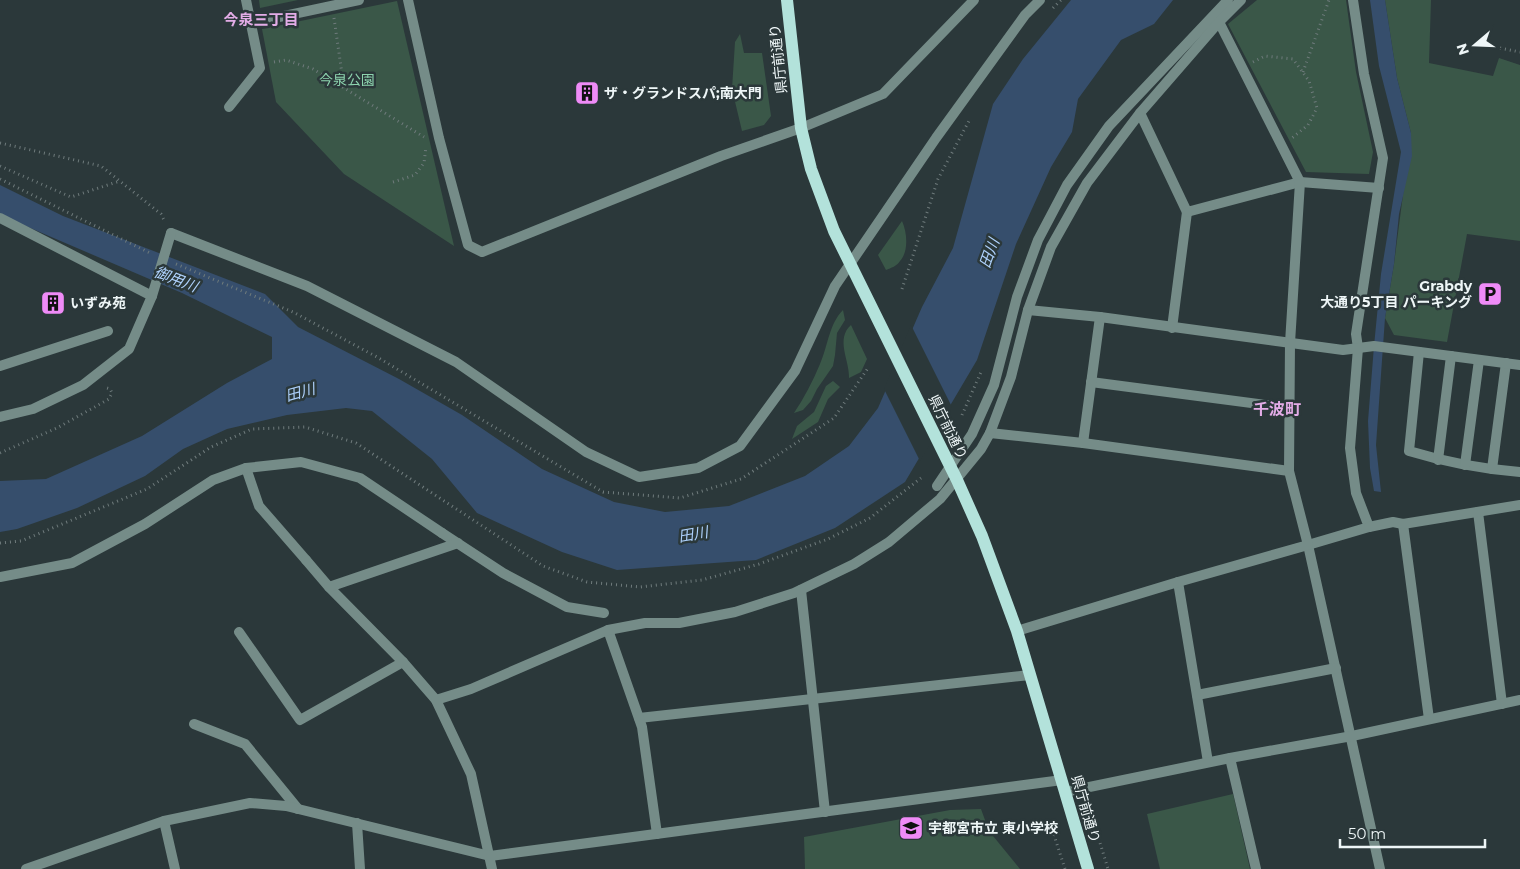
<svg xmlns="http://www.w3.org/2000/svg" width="1520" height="869" font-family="Montserrat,'Noto Sans JP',sans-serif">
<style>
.green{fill:#3a5748}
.water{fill:#364e6c}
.pier{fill:#2b383a}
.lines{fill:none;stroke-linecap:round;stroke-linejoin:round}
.path{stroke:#6f7b7c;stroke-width:3;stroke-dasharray:1 4;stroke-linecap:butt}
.lane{stroke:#758c88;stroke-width:10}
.street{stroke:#758c88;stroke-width:10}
.primary{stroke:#b3e2db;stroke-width:12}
.labels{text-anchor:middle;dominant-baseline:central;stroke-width:5;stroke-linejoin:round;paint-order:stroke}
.street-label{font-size:14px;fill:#eef6f7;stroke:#2b383a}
.park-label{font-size:14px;fill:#8dd4af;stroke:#2b383a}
.poi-label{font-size:14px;font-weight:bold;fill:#eef6f7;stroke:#2b383a;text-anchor:start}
.neighbourhood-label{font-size:15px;font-weight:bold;fill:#e3ace7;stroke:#2b383a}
.water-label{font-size:15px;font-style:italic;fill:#aed1fc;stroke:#2b383a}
.quarter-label{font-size:16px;font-weight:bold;fill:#e3ace7;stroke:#2b383a}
</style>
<rect width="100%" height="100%" fill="#2b383a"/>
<g class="green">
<polygon points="259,0 298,0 260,8"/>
<polygon points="1257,0 1346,0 1356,72 1373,152 1369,174 1306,172 1228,24"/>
<polygon points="1385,0 1431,0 1429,63 1493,76 1499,58 1520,65 1520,241 1467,234 1447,342 1394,335 1385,318 1394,264 1411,133 1397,78"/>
<polygon points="397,1 454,246 344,174 276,102 262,29"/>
<polygon points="740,34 744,53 762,53 771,116 764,125 742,131 732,89 735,42"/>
<path d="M902 221C907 232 909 251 900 261 897 266 891 268 886 270L878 255Z"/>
<path d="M843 310 845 320 837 333 835 355 833 366 817 389 811 401 803 410 794 413C804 398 813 381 820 364 828 346 829 324 843 310Z"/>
<path d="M851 325 867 359 861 372 849 378C850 361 835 339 851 325Z"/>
<polygon points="833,381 840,387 828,399 818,422 792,439 797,426 814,412 826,386"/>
<polygon points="1233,794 1250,869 1160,869 1147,814"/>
<polygon points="981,809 989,831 1020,869 805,869 804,837 950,810"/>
</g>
<g class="water">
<polygon points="1071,0 1173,0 1154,24 1121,40 1078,99 1072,132 1051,167 1016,244 977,360 905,482 835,528 756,560 617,570 562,552 477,513 432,459 372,411 346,408 287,415 227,429 183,449 145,476 77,508 17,529 0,532 0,481 46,479 142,436 227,383 272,359 272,337 182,293 0,215 0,185 63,216 265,294 298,327 399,379 462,415 542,469 614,502 665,512 729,506 805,476 849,446 878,408 922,307 953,248 993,104 1023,59"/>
<polygon points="1370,0 1385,0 1397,78 1411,133 1412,156 1399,214 1394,264 1385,318 1376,445 1381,492 1374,491 1370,468 1368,421 1374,346 1381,274 1401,152 1379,66"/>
</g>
<polygon class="pier" points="911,325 952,407 920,461 884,389"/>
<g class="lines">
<g class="path">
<polyline points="1053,8 1061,0"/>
<polyline points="334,18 344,88"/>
<polyline points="1500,48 1520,52"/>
<polyline points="274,62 286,60 313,69 424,137"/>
<polyline points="1253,62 1265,56 1293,59 1309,81 1317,108 1308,125 1292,138"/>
<polyline points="1303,72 1329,0"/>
<polyline points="0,143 101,166 161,214 165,222"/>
<polyline points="0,166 71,197 120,181"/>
<polyline points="0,179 152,254"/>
<polyline points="393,182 415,175 424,163 426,147"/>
<polyline points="176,264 293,312 377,357 603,492 680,498 741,479 834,418 868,368"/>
<polyline points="902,289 938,179 970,119"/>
<polyline points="962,415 981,372"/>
<polyline points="0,453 57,428 109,399 112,393 110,389 107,388 104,389"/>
<polyline points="0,543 21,541 147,489 211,447 252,429 305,427 356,443 543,566 587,582 640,587 702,580 759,564 828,539 870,518 921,478"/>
<polyline points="1098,823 1094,823 1108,869"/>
<polyline points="1059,833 1054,835 1065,869"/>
</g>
<g class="lane">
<polyline points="0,218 152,296 129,349 83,385 33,409 0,417"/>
<polyline points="171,233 307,286 456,362 586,452 639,477 698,468 740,446 795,371 835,286 936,138 1025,15 1040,0"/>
<polyline points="1172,328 1187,212"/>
<path d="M1419 352 1409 451C1445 462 1482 469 1520 472"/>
<polyline points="1091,382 1289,408"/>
<polyline points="1083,443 1100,317"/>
<polyline points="1438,460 1451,356"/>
<polyline points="1465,465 1479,360"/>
<polyline points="246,468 259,506 306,560"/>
<polyline points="1492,469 1506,363"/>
<polyline points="1478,512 1502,704"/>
<polyline points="1403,524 1429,719"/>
<polyline points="0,577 72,563 145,524 213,480 246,468 301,462 360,478 442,533"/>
<polyline points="239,632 300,720 403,662"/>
<polyline points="639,718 1030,675"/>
<polyline points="194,724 245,744 298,809"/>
<polyline points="357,823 360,869"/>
</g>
<g class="street">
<polyline points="408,0 439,138 468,245 482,252 721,156 801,128 883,94 974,0"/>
<polyline points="1353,0 1364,74 1383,158 1356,334 1358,348 1350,448 1356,493 1369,527 1308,545 1380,869"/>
<polyline points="251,23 359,0"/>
<polyline points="229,107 260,68 246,0"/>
<polyline points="1140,113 1187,212 1300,182 1379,188"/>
<polyline points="152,296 171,233"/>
<polyline points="1028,310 1100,317 1343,350 1374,346 1520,365"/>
<polyline points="0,366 108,331"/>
<polyline points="990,433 1083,443 1289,471"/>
<polyline points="937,486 972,434 994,385 1017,297 1038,240 1067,185 1109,126 1228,0"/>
<polyline points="1369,527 1393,522 1403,524 1520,505"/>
<polyline points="442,533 503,573 567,607 604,613"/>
<polyline points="306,560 329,587 403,662 436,700 471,774 492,869"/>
<polyline points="1178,582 1208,762"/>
<polyline points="329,587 458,543"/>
<polyline points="801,590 825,812"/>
<polyline points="608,630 642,727 657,834"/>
<polyline points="1017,631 1178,582 1308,545 1289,471 1290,343 1300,182 1219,22"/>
<polyline points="1197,695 1336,668"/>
<polyline points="436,700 471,689 608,630 645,623 679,623 735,612 794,593 854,564 889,542 940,499 981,449 990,433 1011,377 1028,310 1051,247 1087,183 1140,113 1219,22 1241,0"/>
<polyline points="1230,758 1256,869"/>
<polyline points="1065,792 1230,758 1352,736 1520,700"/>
<polyline points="164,821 175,869"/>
<polyline points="26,869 164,821 250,803 286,806 490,856 1062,780"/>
</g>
<polyline class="primary" points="787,0 801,128 811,169 834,231 957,480 982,536 1017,631 1088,869"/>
</g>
<defs>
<symbol id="building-square" viewBox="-11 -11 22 22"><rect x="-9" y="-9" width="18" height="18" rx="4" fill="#ef8bf7" stroke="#2b383a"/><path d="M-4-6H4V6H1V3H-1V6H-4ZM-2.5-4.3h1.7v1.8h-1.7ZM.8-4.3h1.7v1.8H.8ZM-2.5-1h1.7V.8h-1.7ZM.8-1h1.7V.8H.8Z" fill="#111"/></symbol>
<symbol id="parking-square" viewBox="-11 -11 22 22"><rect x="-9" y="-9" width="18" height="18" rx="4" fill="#ef8bf7" stroke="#2b383a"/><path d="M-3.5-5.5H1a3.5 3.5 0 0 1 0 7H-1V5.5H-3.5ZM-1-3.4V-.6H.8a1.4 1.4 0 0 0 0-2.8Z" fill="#111"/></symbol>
<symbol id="school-square" viewBox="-11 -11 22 22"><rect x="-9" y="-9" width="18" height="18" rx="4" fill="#ef8bf7" stroke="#2b383a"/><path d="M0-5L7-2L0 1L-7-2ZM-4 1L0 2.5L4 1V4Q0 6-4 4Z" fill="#111"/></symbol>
</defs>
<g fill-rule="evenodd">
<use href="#building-square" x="573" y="79" width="28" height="28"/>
<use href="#parking-square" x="1476" y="280" width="28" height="28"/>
<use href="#building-square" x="39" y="289" width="28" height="28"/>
<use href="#school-square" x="897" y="814" width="28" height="28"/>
</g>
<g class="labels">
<g class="street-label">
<text transform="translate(778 59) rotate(-96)">県庁前通り</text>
<text transform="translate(948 427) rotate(64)">県庁前通り</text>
<text transform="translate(1086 809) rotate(74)">県庁前通り</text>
</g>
<g class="park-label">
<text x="347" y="80">今泉公園</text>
</g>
<g class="poi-label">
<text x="604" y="93">ザ・グランドスパ;南大門</text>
<text x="1472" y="286" text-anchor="end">Grabdy<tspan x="1472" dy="16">大通り5丁目 パーキング</tspan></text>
<text x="70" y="303">いずみ苑</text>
<text x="928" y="828">宇都宮市立 東小学校</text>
</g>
<g class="neighbourhood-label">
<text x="261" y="19">今泉三丁目</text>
</g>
<g class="water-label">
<text transform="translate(989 253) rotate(-70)">田川</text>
<text transform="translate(176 279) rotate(21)">御用川</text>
<text transform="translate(300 392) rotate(-15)">田川</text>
<text transform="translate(693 534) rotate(-10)">田川</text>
</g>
<g class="quarter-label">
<text x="1277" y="409">千波町</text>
</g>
</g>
<g transform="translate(1475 45) rotate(251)" stroke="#2b383a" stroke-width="4" paint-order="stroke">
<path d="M0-4L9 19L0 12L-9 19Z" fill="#eef6f7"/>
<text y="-8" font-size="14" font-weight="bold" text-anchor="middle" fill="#eef6f7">N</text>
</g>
<path d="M1340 839v8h145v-8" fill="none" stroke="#eef6f7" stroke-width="2.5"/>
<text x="1348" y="839" font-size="15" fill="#eef6f7" stroke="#2b383a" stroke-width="4" paint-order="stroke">50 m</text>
</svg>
